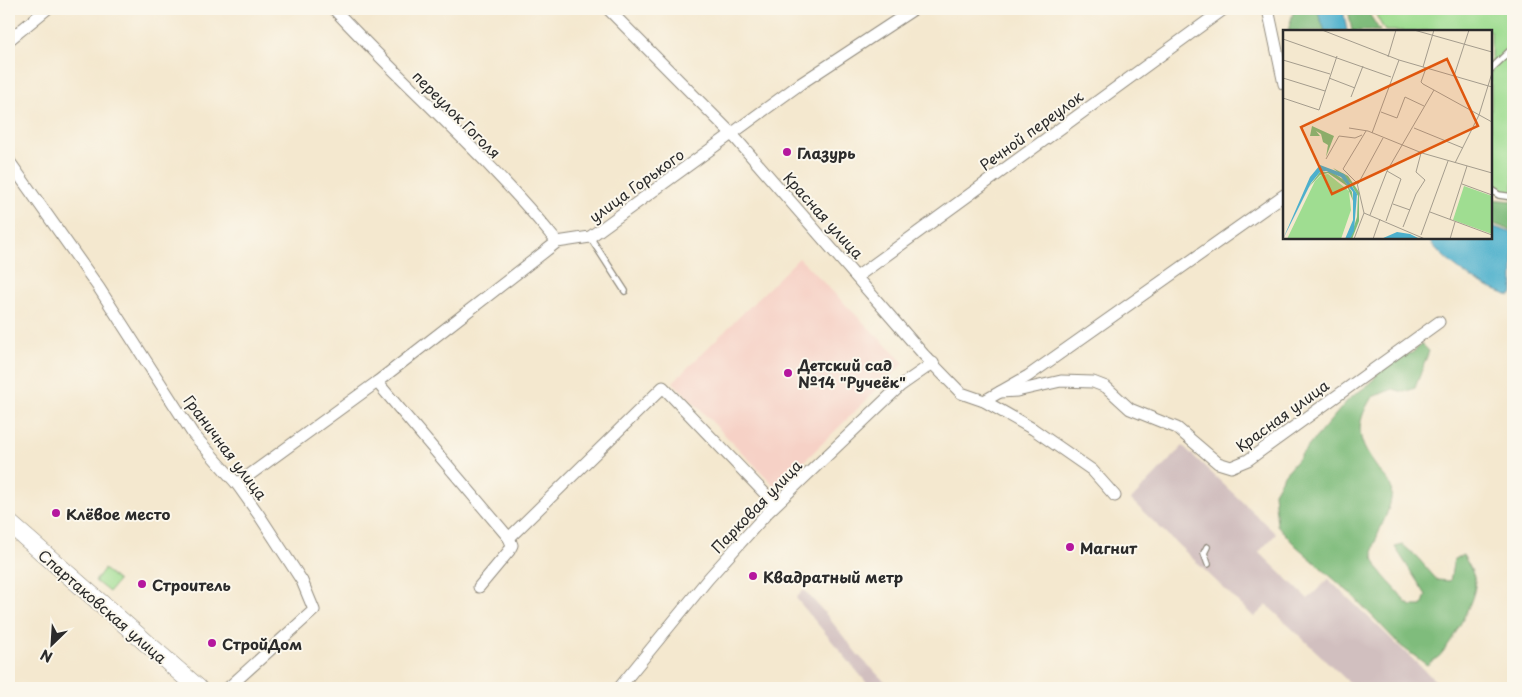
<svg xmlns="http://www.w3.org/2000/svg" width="1522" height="697" font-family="'Playpen Sans',sans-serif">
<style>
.built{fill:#f6d1c6}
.industrial{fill:#d1bfbf}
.green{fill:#9fdd91;stroke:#65845e}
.forest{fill:#7fbc7b;stroke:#557453}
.water{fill:#4db0cc;stroke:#3c6e7c}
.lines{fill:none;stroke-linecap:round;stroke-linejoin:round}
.service-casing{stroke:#908a7d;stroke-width:8}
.minor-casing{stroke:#908a7d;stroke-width:13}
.primary-casing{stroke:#908a7d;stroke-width:19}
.service{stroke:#fff;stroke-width:5.5}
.minor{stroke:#fff;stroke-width:11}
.primary{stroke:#fff;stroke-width:18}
.poi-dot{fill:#b5179e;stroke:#fbf7ec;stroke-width:2}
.labels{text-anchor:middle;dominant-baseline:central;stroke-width:4;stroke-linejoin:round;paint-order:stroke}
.street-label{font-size:15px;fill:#2b2b2b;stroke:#fbf7ec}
.poi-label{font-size:15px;font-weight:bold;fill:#2b2b2b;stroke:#fbf7ec;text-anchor:start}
.inset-road{fill:none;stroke:#a49c8d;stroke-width:1}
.view{fill:#df570e;fill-opacity:0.15;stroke:#df570e;stroke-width:2.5}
.inset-edge{fill:none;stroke:#2b2b2b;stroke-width:2.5}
</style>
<rect width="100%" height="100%" fill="#fbf7ec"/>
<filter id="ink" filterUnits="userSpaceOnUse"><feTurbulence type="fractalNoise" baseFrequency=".02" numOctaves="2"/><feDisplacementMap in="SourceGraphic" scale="10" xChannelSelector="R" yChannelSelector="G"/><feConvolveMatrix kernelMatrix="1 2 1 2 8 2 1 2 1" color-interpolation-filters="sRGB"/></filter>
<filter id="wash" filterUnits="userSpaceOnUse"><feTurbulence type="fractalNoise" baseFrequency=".0096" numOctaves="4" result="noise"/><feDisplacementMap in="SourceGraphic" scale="20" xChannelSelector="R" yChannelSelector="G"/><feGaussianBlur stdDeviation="1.12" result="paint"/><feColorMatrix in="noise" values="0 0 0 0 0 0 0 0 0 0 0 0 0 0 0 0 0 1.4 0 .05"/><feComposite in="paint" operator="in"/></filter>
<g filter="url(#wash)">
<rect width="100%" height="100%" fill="#f4e8cf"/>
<polygon class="built" points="799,258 904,363 777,488 673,382"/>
<g class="industrial">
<polygon points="1183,446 1276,534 1259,552 1308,599 1328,579 1443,688 1355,688 1267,605 1254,617 1131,500"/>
<polygon points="804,590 825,613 858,655 891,688 871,688 796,598"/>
</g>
<g class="green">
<polygon points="1376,9 1513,9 1513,198 1491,190 1491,31 1385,31 1377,17"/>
<polygon points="104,569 118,581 109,592 95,581"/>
</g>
<g class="forest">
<polygon points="1294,9 1317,9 1325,31 1288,31"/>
<polygon points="1348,9 1366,9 1380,31 1352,31"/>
<polygon points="1491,199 1513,201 1513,231 1491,223"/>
<path d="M1422 344 1429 351 1415 388 1404 392 1393 389 1372 397C1353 427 1358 442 1378 469 1381 473 1388 479 1390 484 1399 506 1367 541 1374 560 1379 576 1397 587 1405 602L1411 606H1422L1426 595 1395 547 1403 545 1417 557 1437 580 1450 581 1454 559 1463 555C1468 564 1475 574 1475 584 1476 598 1452 642 1442 653 1439 658 1431 661 1427 665L1401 646 1352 595 1295 545 1277 525 1274 492 1284 475 1348 400 1372 382 1389 355 1398 349 1404 355 1412 353Z"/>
</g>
<g class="water">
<polygon points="1317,9 1343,9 1347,31 1325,31"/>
<path d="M1491 226 1513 233V294L1510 296C1477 285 1448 265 1427 238H1491Z"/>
</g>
</g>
<g filter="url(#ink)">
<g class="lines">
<defs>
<g id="service">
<polyline points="1491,69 1513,48"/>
<polyline points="1491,190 1499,195 1513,197"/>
<polyline points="590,237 625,291"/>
<polyline points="1207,547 1204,553 1208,564"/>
</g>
<g id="minor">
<path d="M334 9C407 88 490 158 557 242"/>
<polyline points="608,9 731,133 924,355 961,393 984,401 1033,429 1092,470 1115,496"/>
<polyline points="1268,9 1284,84"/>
<polyline points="9,40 47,9"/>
<polyline points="9,161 99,288 193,434 237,484 259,515 302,581 314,610 228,688"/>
<polyline points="858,276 1224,9"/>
<polyline points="377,382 509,538 663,387 775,504"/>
<polyline points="1000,392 1017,391 1061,381 1093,382 1106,387 1130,409 1177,428 1218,463 1231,467 1248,460 1439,322"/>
<polyline points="984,401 1028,376 1284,195"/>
<polyline points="237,484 377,382 557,242 590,237 800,84 914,9"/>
<polyline points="479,587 509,551 512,545 509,538"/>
<polyline points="619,688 708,579 768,512 900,386 933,363"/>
</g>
<polyline id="primary" points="9,523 198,688"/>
</defs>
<use href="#service" class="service-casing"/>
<use href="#minor" class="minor-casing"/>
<use href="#primary" class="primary-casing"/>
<use href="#service" class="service"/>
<use href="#minor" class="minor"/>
<use href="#primary" class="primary"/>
</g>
</g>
<g class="poi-dot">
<circle cx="787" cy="152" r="5"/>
<circle cx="788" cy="373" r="5"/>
<circle cx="56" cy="513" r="5"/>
<circle cx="1070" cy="547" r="5"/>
<circle cx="753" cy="576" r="5"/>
<circle cx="142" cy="584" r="5"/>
<circle cx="212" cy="643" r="5"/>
</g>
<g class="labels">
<g class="street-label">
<text transform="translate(457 114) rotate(45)">переулок Гоголя</text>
<text transform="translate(1031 130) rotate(-36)">Речной переулок</text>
<text transform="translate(636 185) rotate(-36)">улица Горького</text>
<text transform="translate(824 215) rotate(48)">Красная улица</text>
<text transform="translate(1282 415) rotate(-36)">Красная улица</text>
<text transform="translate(226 447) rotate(53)">Граничная улица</text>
<text transform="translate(756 506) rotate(-46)">Парковая улица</text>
<text transform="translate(103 606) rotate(41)">Спартаковская улица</text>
</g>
<g class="poi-label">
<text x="797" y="152">Глазурь</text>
<text x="798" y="364">Детский сад<tspan x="798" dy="17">№14 "Ручеёк"</tspan></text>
<text x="66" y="513">Клёвое место</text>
<text x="1080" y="547">Магнит</text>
<text x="763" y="576">Квадратный метр</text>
<text x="152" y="584">Строитель</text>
<text x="222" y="643">СтройДом</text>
</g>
</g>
<g transform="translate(1283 30)">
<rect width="209" height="209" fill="#f4e8cf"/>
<path d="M45 144 66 161 68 180 58 209H4L32 151 38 145ZM181 156 209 166V204L170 190Z" fill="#9fdd91"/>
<path d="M29 96 51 106 43 127 45 115 40 112 38 104 33 101 37 106H27ZM50 138 65 146 76 162V191L69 209H67L74 187 75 166 68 154ZM37 142H49L61 150 69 162 70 171 64 156 45 143 37 145 25 158Z" fill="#7fbc7b"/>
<path d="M37 135 61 144 74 164 71 201 67 209H62L70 190V162L58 147 43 141 37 142 28 153 0 209 27 147ZM114 202 127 204 137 209H98Z" fill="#4db0cc"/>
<path class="inset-road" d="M39 0 116 30 209 57M131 0 209 22M0 9 108 47M105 27 113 0M0 30 47 44M140 37 151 0M143 38 138 52 140 54 209 92M171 46 186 0M0 48 42 61M46 48 72 58M68 67 80 36M0 68 36 80 54 26M98 82 114 88 122 67 141 76M66 98 85 101 139 123 209 143M131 98 180 118M89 103 116 30M43 129 56 106 72 108 79 105M172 133 196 85 209 43M75 154 100 108M179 154 209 165M110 174 127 180M147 182 209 205M81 183 74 153 60 139 83 101M81 183 142 209M87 185 104 141 151 60M167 189 184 136M103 191 118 149 104 141M120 197 133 164 142 150 133 142 138 123M138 205 165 131M71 209 81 183M90 209 97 189M167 209 172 192"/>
<path class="view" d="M164 29 195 96 49 164 18 97Z"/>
<rect width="209" height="209" class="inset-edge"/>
</g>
<rect width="1522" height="697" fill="none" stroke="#fbf7ec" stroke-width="30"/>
<g transform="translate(52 644) rotate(205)" stroke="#fbf7ec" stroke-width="4" paint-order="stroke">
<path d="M0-4L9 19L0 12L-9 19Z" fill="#2b2b2b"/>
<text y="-8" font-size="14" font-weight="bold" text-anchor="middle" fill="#2b2b2b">N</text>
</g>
</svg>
